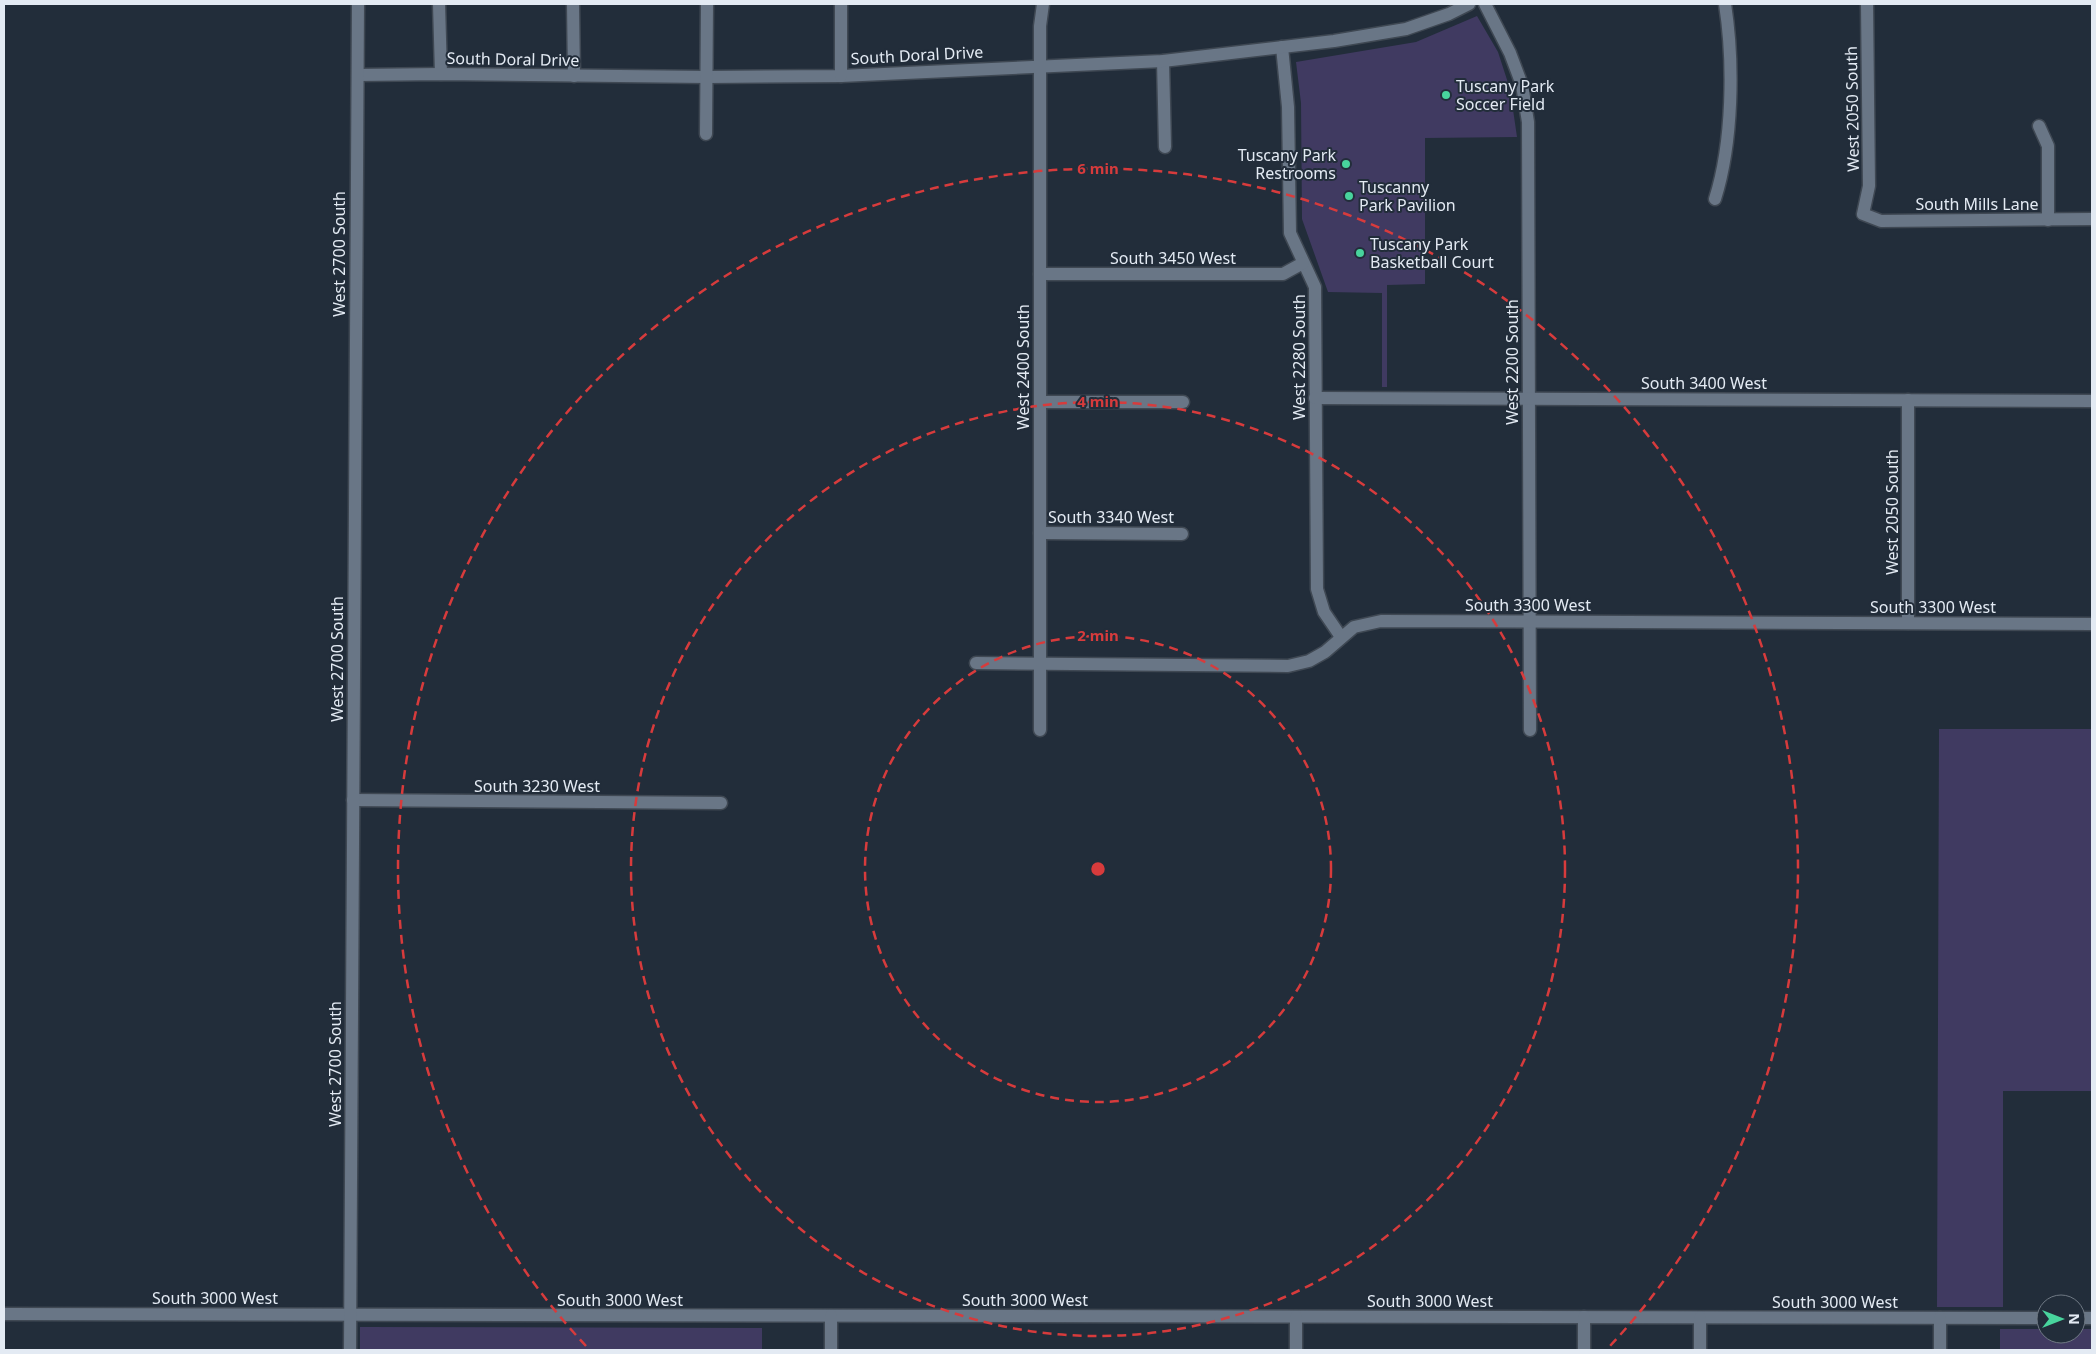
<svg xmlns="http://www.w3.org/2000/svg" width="2096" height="1354" font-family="'Noto Sans',sans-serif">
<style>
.green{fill:#403a61}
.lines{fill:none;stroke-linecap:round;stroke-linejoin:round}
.minor-casing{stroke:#3f4853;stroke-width:15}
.minor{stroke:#697686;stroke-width:12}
.ring{fill:none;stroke:#d73b3c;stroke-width:2.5;stroke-dasharray:9 6}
.poi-dot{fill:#48d49d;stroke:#222d3a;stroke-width:2}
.labels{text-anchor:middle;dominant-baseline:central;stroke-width:4;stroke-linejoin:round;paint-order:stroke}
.street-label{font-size:16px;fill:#e3eaf3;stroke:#222d3a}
.poi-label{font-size:16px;fill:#e3eaf3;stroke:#222d3a;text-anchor:start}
.centre{fill:#d73b3c;stroke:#222d3a;stroke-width:2.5}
.ring-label{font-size:15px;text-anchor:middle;font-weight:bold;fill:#d73b3c;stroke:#222d3a;stroke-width:4;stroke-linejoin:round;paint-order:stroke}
</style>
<rect width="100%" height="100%" fill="#222d3a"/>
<g class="green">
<polygon points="1477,16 1498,52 1510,89 1517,137 1425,138 1425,284 1387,285 1387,387 1382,387 1382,293 1328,292 1302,219 1301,103 1296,62 1416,42"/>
<polygon points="1939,729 2092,729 2092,1091 2003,1091 2003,1307 1937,1307"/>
<polygon points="360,1327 762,1328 762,1350 360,1350"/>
<polygon points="2000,1329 2046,1329 2046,1334 2076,1334 2076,1329 2092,1329 2092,1350 2000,1350"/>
</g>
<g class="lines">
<defs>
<g id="minor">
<polyline points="439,4 441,74"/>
<polyline points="573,4 574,76"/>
<polyline points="1485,4 1510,53 1522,85 1528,122 1530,730"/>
<polyline points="1867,4 1869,186 1863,214 1881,221 2092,219"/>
<polyline points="1282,47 1288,107 1290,233 1315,287 1317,589 1324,612 1341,637"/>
<polyline points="1163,61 1165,147"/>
<polyline points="358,75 441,74 707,77 841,76 1163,61 1334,41 1406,29 1449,14 1469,4"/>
<polyline points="841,76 841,4"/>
<polyline points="2039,126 2048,146 2048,220"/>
<polyline points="706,134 707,4"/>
<path d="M1715 199C1733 142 1734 62 1725 4"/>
<polyline points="1040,274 1283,274 1303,263"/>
<polyline points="1315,398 2092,401"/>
<polyline points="1908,400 1908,623"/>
<polyline points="1040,402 1183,402"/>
<polyline points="1040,533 1182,534"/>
<polyline points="976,663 1288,666 1309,661 1325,652 1354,627 1381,621 2092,624"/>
<polyline points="1040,730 1040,26 1043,4"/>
<polyline points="353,800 721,803"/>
<polyline points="4,1314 2046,1318"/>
<polyline points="831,1316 831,1350"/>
<polyline points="1584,1317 1584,1350"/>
<polyline points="1700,1318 1700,1350"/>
<polyline points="1940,1318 1940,1350"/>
<polyline points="2076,1318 2092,1318"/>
<polyline points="350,1350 358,4"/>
<polyline points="1296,1350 1296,1317"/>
</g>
</defs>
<use href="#minor" class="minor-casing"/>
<use href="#minor" class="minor"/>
</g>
<g class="ring">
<circle cx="1098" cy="869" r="233"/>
<circle cx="1098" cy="869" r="467"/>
<path d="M586 1346A700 700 0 1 1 1610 1346"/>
</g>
<g class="poi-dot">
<circle cx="1446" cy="95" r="5"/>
<circle cx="1346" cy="164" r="5"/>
<circle cx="1349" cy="196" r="5"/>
<circle cx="1360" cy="253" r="5"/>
</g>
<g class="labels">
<g class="street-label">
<text transform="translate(917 55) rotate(-3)">South Doral Drive</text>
<text transform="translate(513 59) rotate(1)">South Doral Drive</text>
<text transform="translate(1852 109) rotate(-91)">West 2050 South</text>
<text x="1977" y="204">South Mills Lane</text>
<text transform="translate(339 254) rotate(-90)">West 2700 South</text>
<text x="1173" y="258">South 3450 West</text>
<text transform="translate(1299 357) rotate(-90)">West 2280 South</text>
<text transform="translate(1512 362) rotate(-90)">West 2200 South</text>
<text transform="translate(1023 367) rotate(-90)">West 2400 South</text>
<text x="1704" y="383">South 3400 West</text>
<text transform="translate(1892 512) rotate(-90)">West 2050 South</text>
<text x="1111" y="517">South 3340 West</text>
<text x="1528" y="605">South 3300 West</text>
<text x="1933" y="607">South 3300 West</text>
<text transform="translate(337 659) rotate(-90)">West 2700 South</text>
<text x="537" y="786">South 3230 West</text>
<text transform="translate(335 1064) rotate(-90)">West 2700 South</text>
<text x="215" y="1298">South 3000 West</text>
<text x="620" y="1300">South 3000 West</text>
<text x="1025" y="1300">South 3000 West</text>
<text x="1430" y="1301">South 3000 West</text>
<text x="1835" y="1302">South 3000 West</text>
</g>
<g class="poi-label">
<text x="1456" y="86">Tuscany Park<tspan x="1456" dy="18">Soccer Field</tspan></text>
<text x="1336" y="155" text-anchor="end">Tuscany Park<tspan x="1336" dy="18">Restrooms</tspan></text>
<text x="1359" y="187">Tuscanny<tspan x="1359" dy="18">Park Pavilion</tspan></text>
<text x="1370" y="244">Tuscany Park<tspan x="1370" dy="18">Basketball Court</tspan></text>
</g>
</g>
<circle cx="1098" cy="869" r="8" class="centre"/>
<g class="ring-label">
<text x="1098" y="174">6 min</text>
<text x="1098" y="407">4 min</text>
<text x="1098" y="641">2 min</text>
</g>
<rect width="2096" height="1354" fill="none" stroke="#e3eaf3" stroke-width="10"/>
<g transform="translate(2061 1319) rotate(90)"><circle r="24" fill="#222d3a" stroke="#6f7984"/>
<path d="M0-4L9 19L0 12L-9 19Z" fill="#48d49d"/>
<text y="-8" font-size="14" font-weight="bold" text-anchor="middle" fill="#e3eaf3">N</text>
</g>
</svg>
